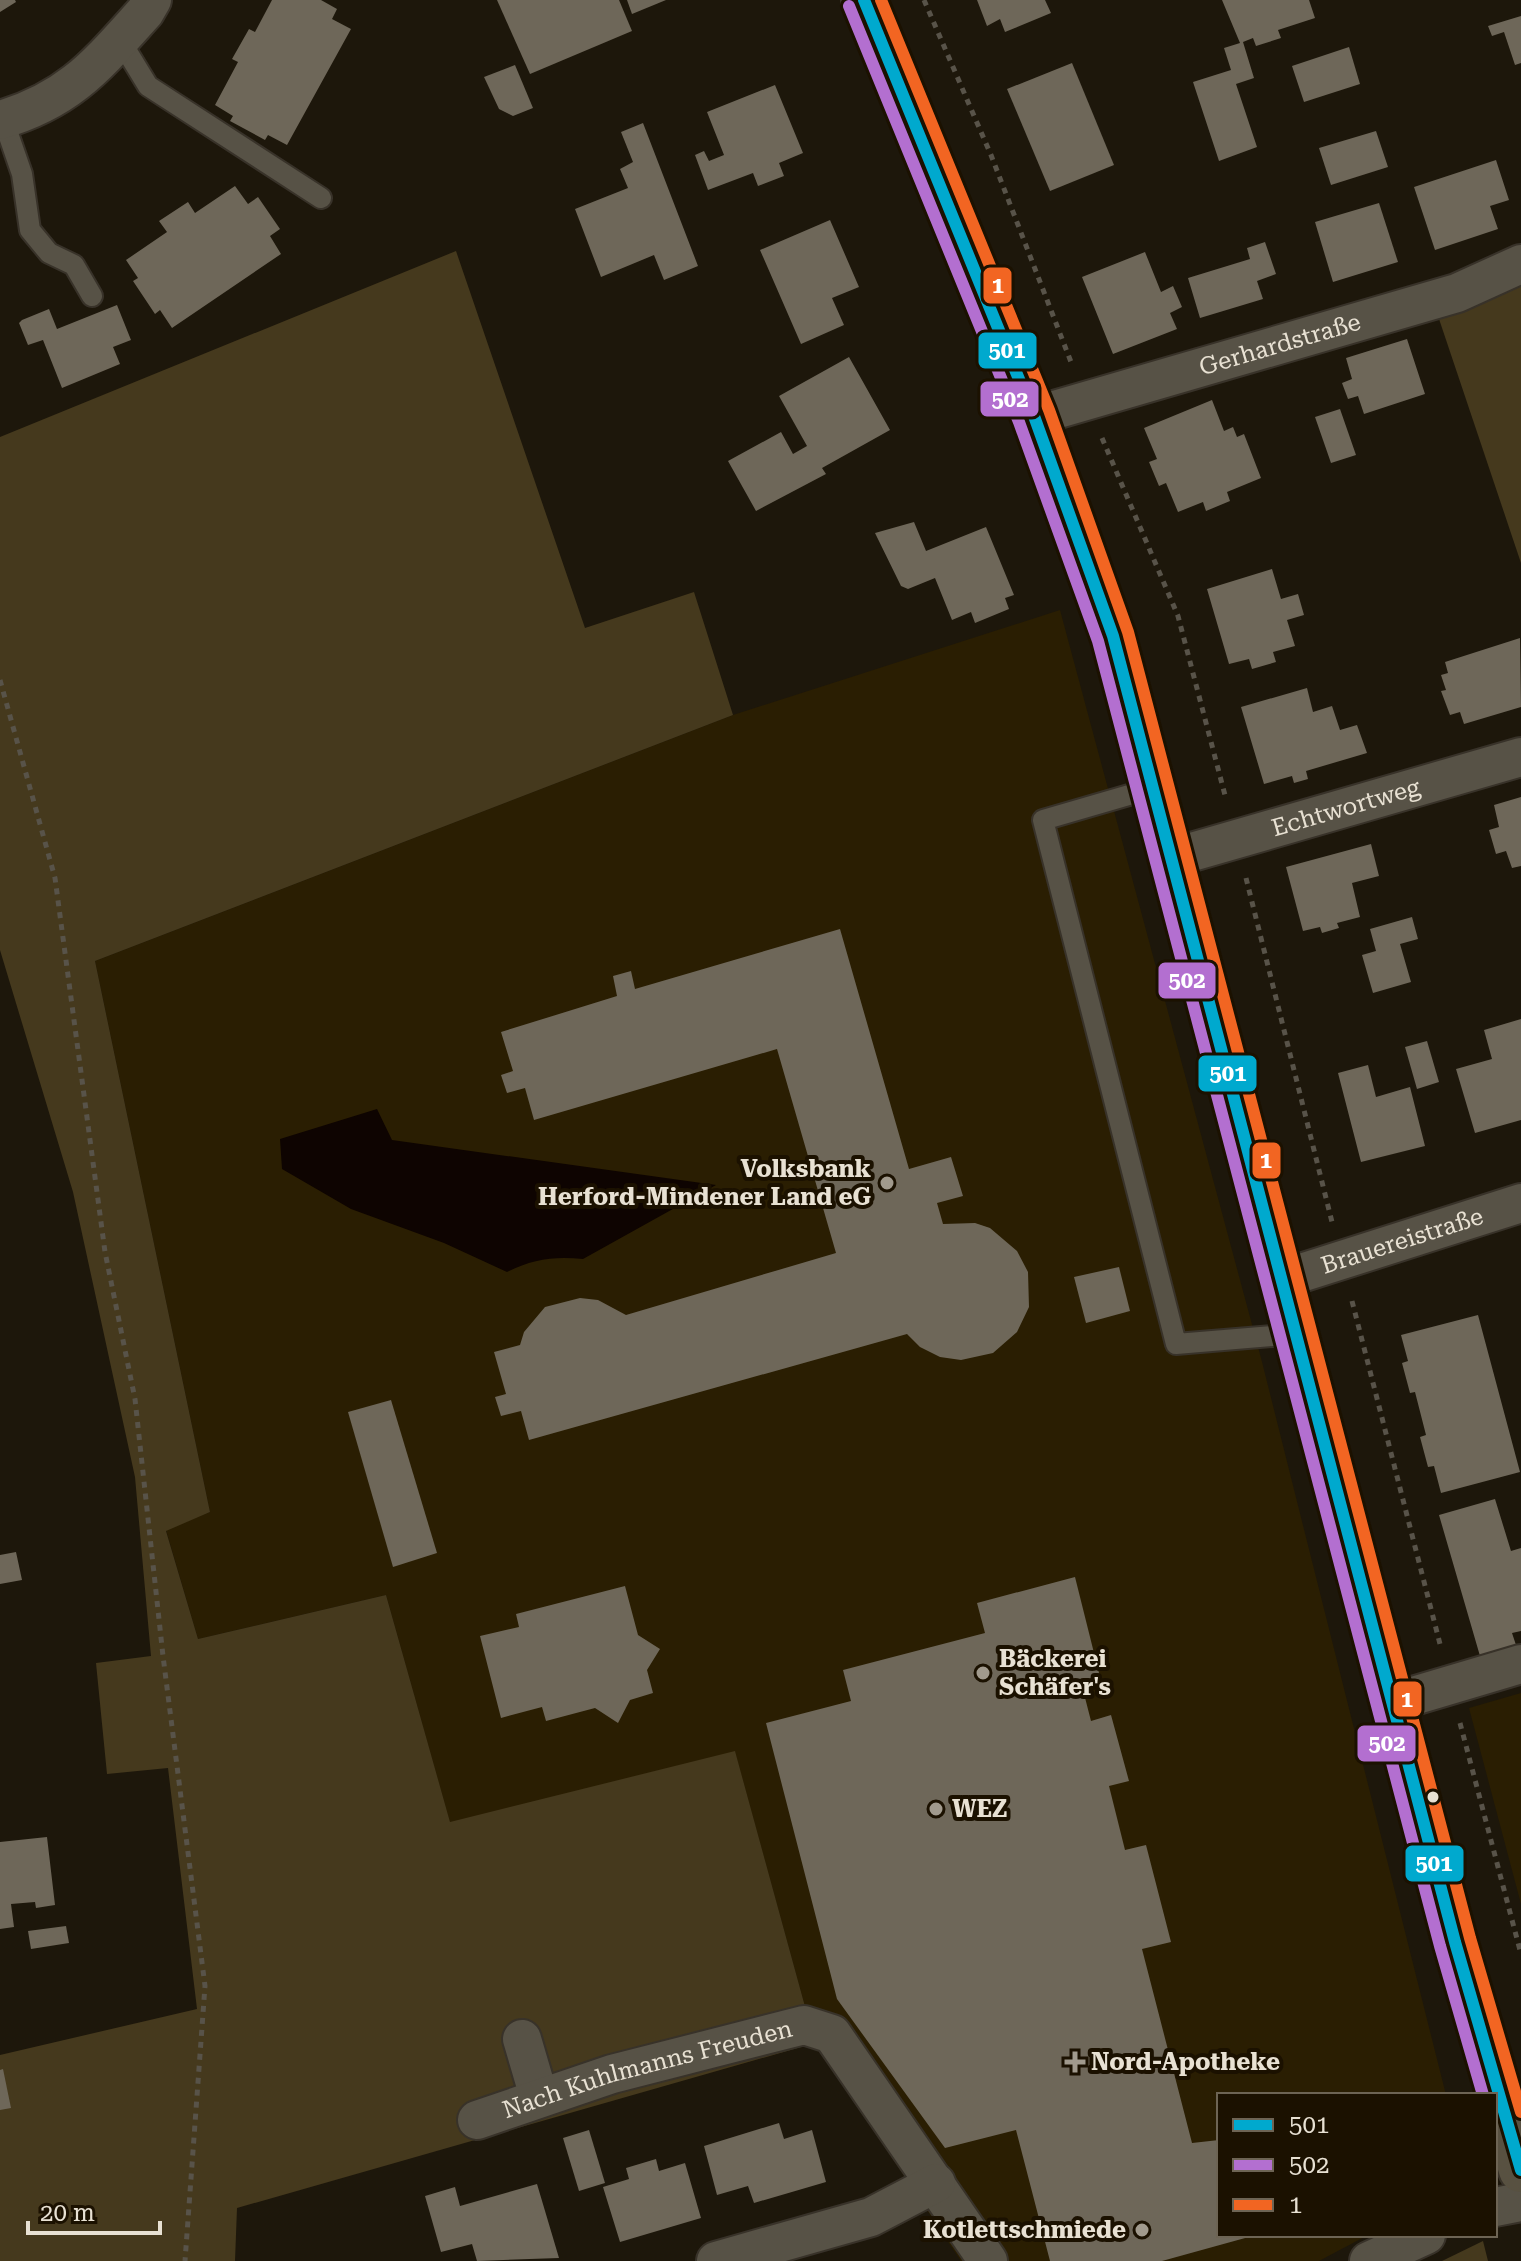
<svg xmlns="http://www.w3.org/2000/svg" width="1521" height="2261" font-family="'Roboto Serif',serif">
<style>
.built{fill:#2a1e02}
.green{fill:#45391d}
.water{fill:#0e0401}
.building{fill:#6e6759}
.lines{fill:none;stroke-linecap:round;stroke-linejoin:round}
.lane-casing{stroke:#383229;stroke-width:24}
.street-casing{stroke:#383229;stroke-width:42}
.primary-casing{stroke:#383229;stroke-width:48}
.path{stroke:#585349;stroke-width:5;stroke-dasharray:6 6;stroke-linecap:butt}
.lane{stroke:#575246;stroke-width:20}
.street{stroke:#575246;stroke-width:38}
.primary{stroke:#585141;stroke-width:44}
.bus-1-casing{stroke:#1b1100;stroke-width:18}
.bus-2-casing{stroke:#1b1100;stroke-width:18}
.bus-3-casing{stroke:#1b1100;stroke-width:18}
.bus-1{stroke:#00a9ce;stroke-width:12}
.bus-2{stroke:#b36fd0;stroke-width:12}
.bus-3{stroke:#f26522;stroke-width:12}
.poi-dot{fill:#a19a8d;stroke:#1b1100;stroke-width:3}
.bus-dot{fill:#e8e1d3;stroke:#1b1100;stroke-width:3}
.labels{text-anchor:middle;dominant-baseline:central;stroke-width:8;stroke-linejoin:round;paint-order:stroke}
.street-label{font-size:24px;fill:#e8e1d3;stroke:#1b1100}
.poi-label{font-size:24px;font-weight:bold;fill:#e8e1d3;stroke:#1b1100;text-anchor:start}
.line-badge{stroke:#1b1100;stroke-width:3}
.badge-label{font-size:22px;text-anchor:middle;font-weight:bold;fill:#fff}
</style>
<rect width="100%" height="100%" fill="#1d170b"/>
<g class="built">
<polygon points="1060,610 1261,1358 1446,2095 1219,2095 1219,2235 1368,2235 1319,2261 961,2261 815,2043 735,1752 450,1823 386,1595 198,1639 166,1530 210,1512 95,961 733,715"/>
<polygon points="1521,1693 1521,1904 1469,1708"/>
</g>
<g class="green">
<polygon points="456,251 585,628 694,592 733,715 95,961 210,1512 166,1531 198,1639 386,1595 450,1822 735,1751 815,2043 237,2208 235,2261 0,2261 0,2055 197,2009 168,1768 107,1774 96,1663 151,1656 135,1477 73,1192 0,950 0,437"/>
<polygon points="1521,275 1521,563 1437,313"/>
<polygon points="1483,2241 1488,2261 1442,2261"/>
</g>
<path class="water" d="M377 1109 392 1140 716 1185 583 1259C555 1256 532 1259 507 1272L444 1243 351 1209 282 1169 280 1139Z"/>
<g class="building">
<polygon points="0,0 15,0 16,2 0,12"/>
<polygon points="272,0 321,0 337,9 332,19 351,29 287,145 268,135 265,140 230,121 233,116 215,105 238,62 232,59 249,29 255,32"/>
<polygon points="497,0 619,0 632,31 530,74"/>
<polygon points="627,0 666,0 632,14"/>
<polygon points="977,0 1045,0 1051,13 1005,32 1000,19 987,26"/>
<polygon points="1222,0 1309,0 1315,18 1278,30 1281,38 1256,46 1253,38 1243,42 1254,78 1236,84 1257,147 1219,161 1193,82 1231,70 1224,48 1240,43"/>
<polygon points="1521,16 1521,63 1515,65 1504,32 1492,36 1488,26"/>
<polygon points="1349,47 1360,84 1304,102 1292,66"/>
<polygon points="1072,63 1114,165 1050,191 1007,89"/>
<polygon points="515,65 533,108 513,116 499,109 484,77"/>
<polygon points="775,85 803,153 779,163 784,176 758,186 753,173 708,190 695,155 704,151 709,161 724,155 707,112"/>
<polygon points="643,123 698,266 664,280 654,255 601,277 575,209 628,188 620,169 633,162 621,132"/>
<polygon points="1376,131 1388,167 1331,185 1319,148"/>
<polygon points="1496,160 1509,200 1490,206 1498,229 1435,250 1414,187"/>
<polygon points="235,186 248,204 258,197 280,229 270,236 281,254 172,328 160,310 155,314 133,281 138,278 126,260 167,232 159,221 188,202 195,213"/>
<polygon points="1379,203 1398,262 1333,282 1315,222"/>
<polygon points="830,220 859,287 832,298 844,325 801,344 760,250"/>
<polygon points="1265,242 1276,274 1257,281 1263,299 1200,318 1188,278 1250,259 1247,248"/>
<polygon points="1145,252 1161,292 1173,286 1182,307 1170,313 1177,329 1113,354 1082,277"/>
<polygon points="117,305 131,340 113,347 120,364 62,388 43,340 28,345 19,323 22,320 49,309 57,329"/>
<polygon points="1407,339 1425,394 1364,414 1358,396 1348,399 1342,383 1352,379 1346,358"/>
<polygon points="849,357 890,430 822,468 826,474 756,511 728,461 781,432 793,454 807,446 779,396"/>
<polygon points="1212,400 1224,431 1233,427 1237,437 1244,434 1261,478 1227,492 1230,501 1206,511 1203,502 1178,512 1166,483 1159,486 1149,462 1157,459 1144,428"/>
<polygon points="1340,409 1356,455 1331,463 1315,417"/>
<polygon points="914,522 926,551 986,527 1014,595 1005,598 1009,609 975,623 971,612 952,620 935,578 908,589 901,586 875,533"/>
<polygon points="1272,569 1281,599 1298,594 1304,615 1287,620 1295,646 1273,652 1276,662 1252,669 1249,659 1229,664 1207,589"/>
<polygon points="1520,638 1521,707 1464,724 1460,712 1450,715 1441,691 1446,690 1441,675 1448,673 1445,662"/>
<polygon points="1307,688 1313,712 1332,706 1340,730 1357,725 1367,753 1306,771 1308,779 1294,783 1292,776 1264,784 1241,707"/>
<polygon points="1521,797 1521,866 1512,868 1506,851 1496,854 1489,830 1499,827 1494,805"/>
<polygon points="1371,844 1379,876 1352,883 1360,917 1337,923 1339,928 1322,933 1320,927 1303,931 1286,867"/>
<polygon points="1412,917 1418,939 1400,944 1411,982 1373,993 1362,955 1376,951 1370,929"/>
<polygon points="840,929 909,1169 951,1157 963,1196 937,1203 943,1224 975,1223 990,1228 1017,1251 1028,1272 1029,1307 1017,1332 993,1353 961,1360 940,1357 920,1347 907,1334 529,1440 521,1411 501,1416 495,1397 506,1394 494,1352 520,1345 524,1332 545,1307 580,1298 598,1300 626,1315 836,1253 777,1049 534,1120 525,1088 507,1093 501,1075 513,1071 501,1032 617,996 613,976 631,971 635,989"/>
<polygon points="1521,1019 1521,1120 1475,1133 1456,1069 1492,1059 1484,1030"/>
<polygon points="1427,1041 1439,1082 1417,1089 1405,1047"/>
<polygon points="1368,1065 1376,1097 1410,1087 1425,1146 1361,1162 1338,1073"/>
<polygon points="1119,1267 1130,1311 1086,1323 1074,1277"/>
<polygon points="1478,1315 1520,1472 1441,1493 1434,1466 1428,1467 1420,1437 1426,1435 1415,1392 1410,1393 1402,1363 1408,1361 1401,1335"/>
<polygon points="391,1400 437,1553 393,1567 348,1412"/>
<polygon points="1495,1499 1511,1551 1521,1548 1521,1631 1512,1633 1516,1645 1480,1656 1439,1515"/>
<polygon points="16,1552 22,1580 0,1584 0,1555"/>
<polygon points="1075,1577 1100,1677 1081,1682 1091,1721 1111,1715 1129,1781 1109,1786 1125,1850 1146,1845 1171,1942 1142,1949 1192,2143 1219,2140 1219,2235 1256,2235 1162,2261 1050,2261 1016,2130 945,2148 837,1999 766,1723 851,1701 843,1670 985,1633 977,1603"/>
<polygon points="625,1586 638,1635 660,1649 647,1670 653,1693 630,1700 618,1723 595,1708 546,1721 542,1707 501,1718 480,1636 519,1627 516,1614"/>
<polygon points="47,1837 55,1905 36,1908 35,1902 11,1904 14,1927 0,1929 0,1842"/>
<polygon points="66,1926 69,1943 31,1949 28,1931"/>
<polygon points="3,2069 11,2108 0,2110 0,2070"/>
<polygon points="779,2123 784,2139 812,2130 826,2182 754,2203 748,2186 717,2195 704,2146"/>
<polygon points="589,2130 605,2183 579,2191 563,2138"/>
<polygon points="656,2159 659,2171 685,2163 701,2218 620,2242 603,2187 629,2179 626,2168"/>
<polygon points="537,2184 559,2258 477,2261 472,2244 441,2252 425,2196 455,2187 460,2206"/>
</g>
<g class="lines">
<defs>
<g id="lane">
<polyline points="120,40 148,86 321,198"/>
<polyline points="3,119 22,174 30,230 49,253 74,265 92,296"/>
<polyline points="1153,788 1043,820 1176,1344 1297,1334"/>
</g>
<g id="street">
<path d="M0 120C70 100 98 64 145 12L152 0"/>
<path id="s1" d="M1034 416 1457 293 1521 264"/>
<path id="s2" d="M1171 858 1521 757"/>
<path id="s3" d="M1282 1279 1521 1203"/>
<polyline points="1393,1702 1521,1664"/>
<polyline points="522,2039 539,2097"/>
<path id="s4" d="M477 2120 612 2074 804 2025 832 2034 988 2261"/>
<polyline points="1495,2207 1521,2202"/>
<polyline points="716,2261 871,2217 936,2183"/>
<polyline points="1369,2261 1426,2235"/>
</g>
<polyline id="primary" points="864,0 1034,416 1113,636 1455,1942 1521,2170"/>
</defs>
<use href="#lane" class="lane-casing"/>
<use href="#street" class="street-casing"/>
<use href="#primary" class="primary-casing"/>
<g class="path">
<polyline points="924,0 991,155 1071,362"/>
<polyline points="1102,438 1178,616 1226,799"/>
<polyline points="0,680 55,878 105,1252 135,1399 163,1656 205,1986 185,2261"/>
<polyline points="1246,878 1332,1222"/>
<polyline points="1352,1301 1440,1644"/>
<polyline points="1460,1723 1521,1954"/>
</g>
<use href="#lane" class="lane"/>
<use href="#street" class="street"/>
<use href="#primary" class="primary"/>
<defs>
<polyline id="bus-1" points="864,0 1034,416 1113,636 1455,1942 1521,2170"/>
<polyline id="bus-2" points="849,6 1019,422 1098,641 1440,1946 1483,2095"/>
<polyline id="bus-3" points="881,0 1049,410 1128,632 1470,1938 1521,2112"/>
</defs>
<use href="#bus-1" class="bus-1-casing"/>
<use href="#bus-2" class="bus-2-casing"/>
<use href="#bus-3" class="bus-3-casing"/>
<use href="#bus-1" class="bus-1"/>
<use href="#bus-2" class="bus-2"/>
<use href="#bus-3" class="bus-3"/>
</g>
<g class="poi-dot">
<circle cx="887" cy="1183" r="8"/>
<circle cx="983" cy="1673" r="8"/>
<circle cx="936" cy="1809" r="8"/>
<path d="M1071 2050h8v8h8v8h-8v8h-8v-8h-8v-8h8z"/>
<circle cx="1142" cy="2230" r="8"/>
</g>
<circle class="bus-dot" cx="1433" cy="1797" r="7"/>
<g class="labels">
<g class="street-label">
<text stroke="none"><textPath href="#s1" startOffset="256">Gerhardstraße</textPath></text>
<text stroke="none"><textPath href="#s2" startOffset="182">Echtwortweg</textPath></text>
<text stroke="none"><textPath href="#s3" startOffset="126">Brauereistraße</textPath></text>
<text stroke="none"><textPath href="#s4" startOffset="178">Nach Kuhlmanns Freuden</textPath></text>
</g>
<g class="poi-label">
<text x="871" y="1169" text-anchor="end">Volksbank<tspan x="871" dy="28">Herford-Mindener Land eG</tspan></text>
<text x="999" y="1659">Bäckerei<tspan x="999" dy="28">Schäfer's</tspan></text>
<text x="952" y="1809">WEZ</text>
<text x="1091" y="2062">Nord-Apotheke</text>
<text x="1126" y="2230" text-anchor="end">Kotlettschmiede</text>
</g>
</g>
<g class="line-badge">
<rect x="982" y="266" width="31" height="39" rx="8" fill="#f26522"/>
<rect x="977" y="331" width="61" height="39" rx="8" fill="#00a9ce"/>
<rect x="979" y="380" width="61" height="38" rx="8" fill="#b36fd0"/>
<rect x="1157" y="961" width="60" height="39" rx="8" fill="#b36fd0"/>
<rect x="1197" y="1054" width="61" height="39" rx="8" fill="#00a9ce"/>
<rect x="1251" y="1141" width="31" height="39" rx="8" fill="#f26522"/>
<rect x="1392" y="1680" width="31" height="38" rx="8" fill="#f26522"/>
<rect x="1356" y="1724" width="61" height="39" rx="8" fill="#b36fd0"/>
<rect x="1404" y="1844" width="61" height="39" rx="8" fill="#00a9ce"/>
</g>
<g class="badge-label">
<text x="998" y="293">1</text>
<text x="1007" y="358">501</text>
<text x="1010" y="407">502</text>
<text x="1187" y="988">502</text>
<text x="1228" y="1081">501</text>
<text x="1266" y="1168">1</text>
<text x="1407" y="1707">1</text>
<text x="1387" y="1751">502</text>
<text x="1434" y="1871">501</text>
</g>
<rect x="1217" y="2093" width="280" height="144" fill="#1b1100" stroke="#6d6454" stroke-width="2"/>
<rect x="1233" y="2119" width="40" height="12" fill="#00a9ce" stroke="#6d6454" stroke-width="2"/>
<text x="1289" y="2133" font-size="24" fill="#e8e1d3">501</text>
<rect x="1233" y="2159" width="40" height="12" fill="#b36fd0" stroke="#6d6454" stroke-width="2"/>
<text x="1289" y="2173" font-size="24" fill="#e8e1d3">502</text>
<rect x="1233" y="2199" width="40" height="12" fill="#f26522" stroke="#6d6454" stroke-width="2"/>
<text x="1289" y="2213" font-size="24" fill="#e8e1d3">1</text>
<path d="M28 2221v12h132v-12" fill="none" stroke="#e8e1d3" stroke-width="4"/>
<text x="40" y="2221" font-size="24" fill="#e8e1d3" stroke="#1b1100" stroke-width="6" paint-order="stroke">20 m</text>
</svg>
